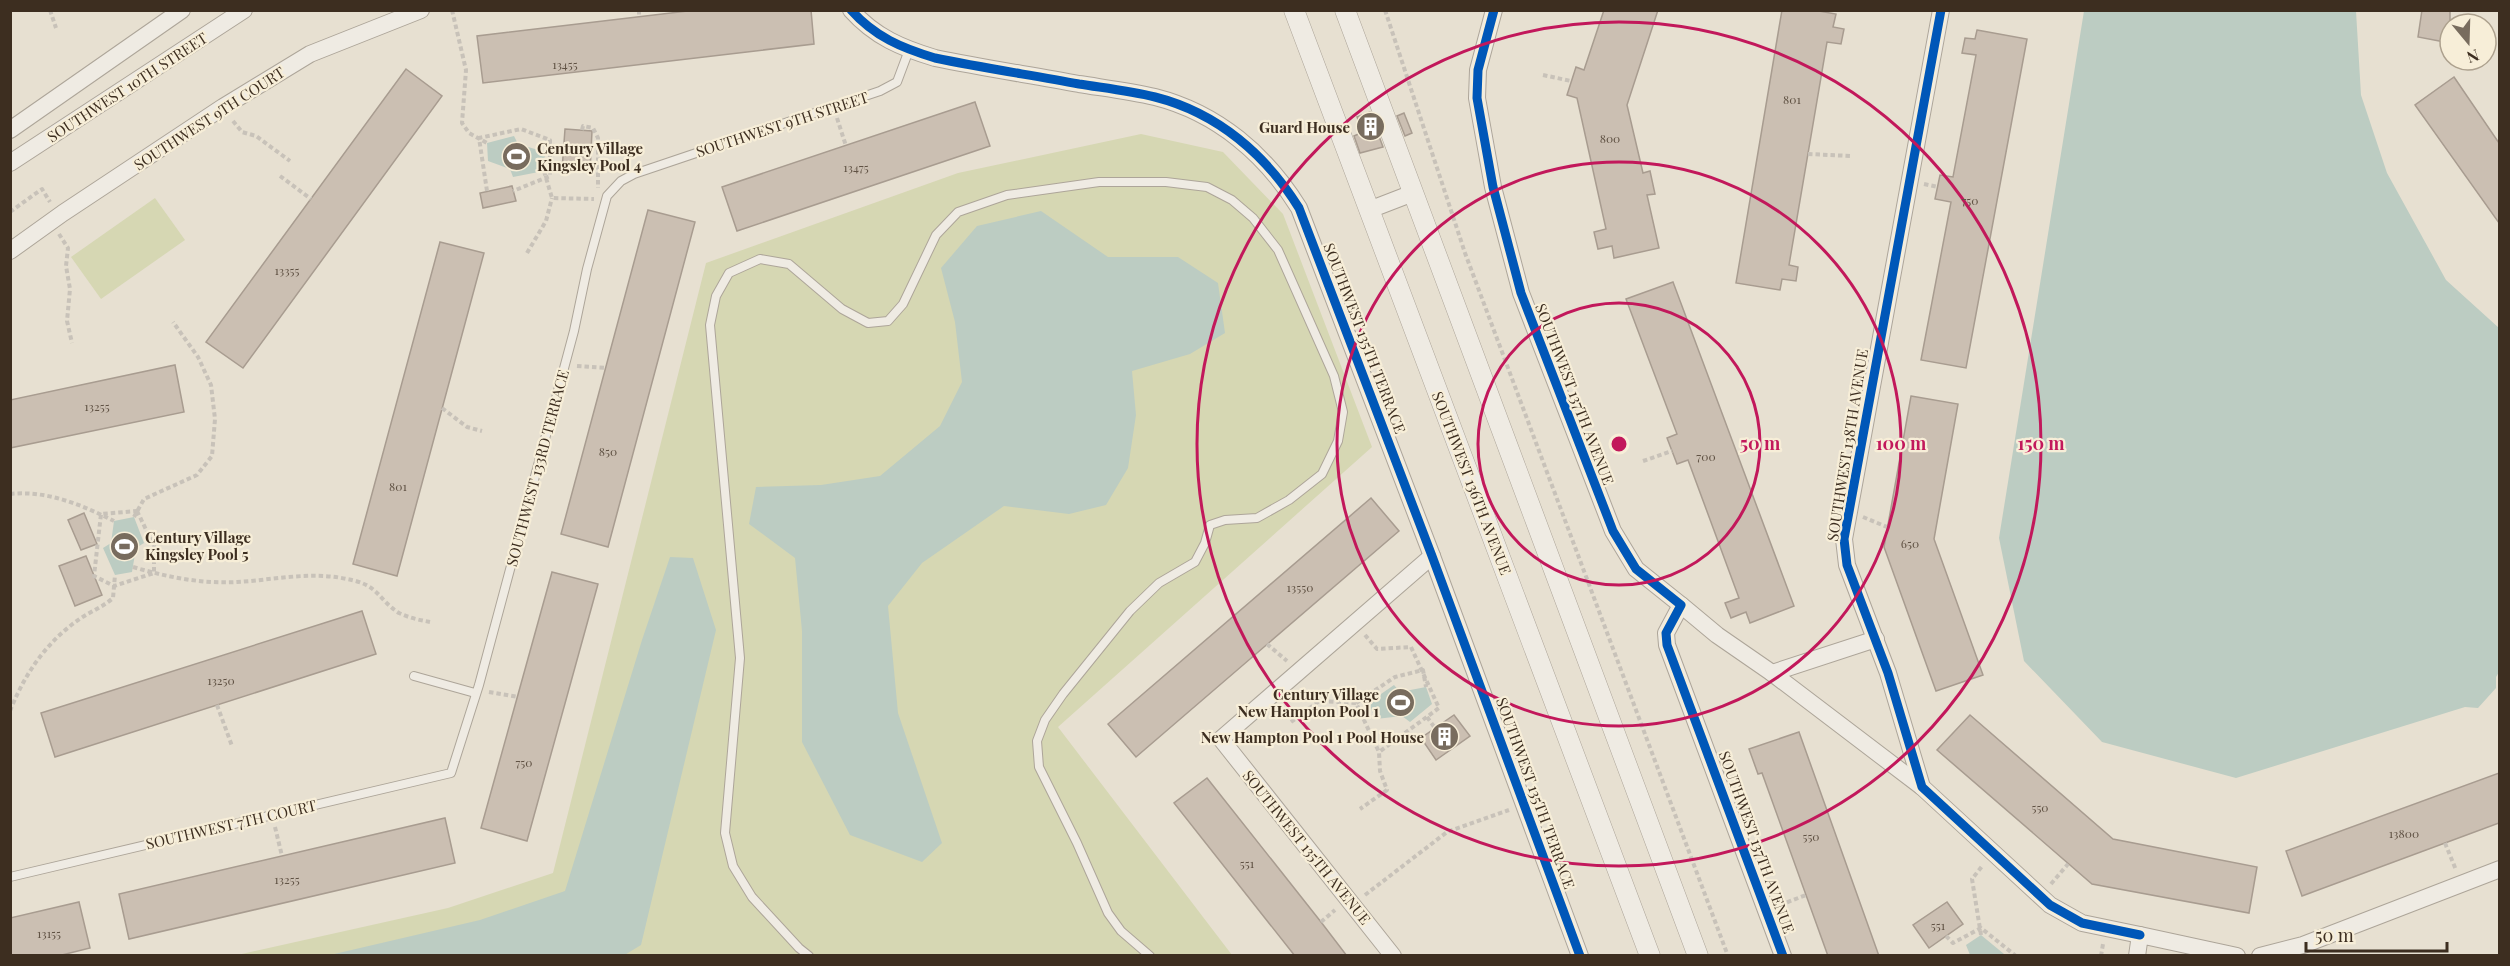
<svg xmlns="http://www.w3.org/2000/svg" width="2510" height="966" font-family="'Playfair Display',serif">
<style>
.green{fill:#d6d7b3}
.water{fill:#bcccc2}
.building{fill:#cbbfb2;stroke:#a89c90;stroke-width:1.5}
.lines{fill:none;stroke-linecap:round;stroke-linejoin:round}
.service-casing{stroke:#ada599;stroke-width:10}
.minor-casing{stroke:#ada599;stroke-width:18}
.tertiary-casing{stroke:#ada599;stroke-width:21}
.path{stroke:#c8c2b9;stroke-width:4;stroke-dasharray:4.5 3;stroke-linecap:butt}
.service{stroke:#efebe3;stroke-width:8}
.minor{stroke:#efebe3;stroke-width:16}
.tertiary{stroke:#efebe3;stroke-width:20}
.cycleway-casing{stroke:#f7eed8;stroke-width:13}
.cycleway{stroke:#0057b8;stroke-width:9}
.ring{fill:none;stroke:#c2185b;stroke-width:3}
.labels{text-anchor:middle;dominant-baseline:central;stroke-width:4.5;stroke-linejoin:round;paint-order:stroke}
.number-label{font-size:12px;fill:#605244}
.street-label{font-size:15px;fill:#3d2e20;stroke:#f7eed8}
.poi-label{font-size:15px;font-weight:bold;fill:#3d2e20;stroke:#f7eed8;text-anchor:end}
.centre{fill:#c2185b;stroke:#f7eed8;stroke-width:3}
.ring-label{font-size:18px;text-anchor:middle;font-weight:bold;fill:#c2185b;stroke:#f7eed8;stroke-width:4.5;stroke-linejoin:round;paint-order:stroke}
</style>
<rect width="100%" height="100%" fill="#e7e0d1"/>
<g class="green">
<polygon points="1141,134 1223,152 1283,214 1372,447 1058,727 1232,955 233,956 448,908 553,873 706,263 958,173"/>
<polygon points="155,198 185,240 101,299 71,257"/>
</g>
<g class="water">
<polygon points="2084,11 2356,11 2361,95 2387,173 2446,280 2499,328 2499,672 2496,677 2496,688 2478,708 2465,707 2236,778 2102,742 2024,661 1999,538"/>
<polygon points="514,136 518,144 545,152 544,171 513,177 510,169 488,161 487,143"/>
<polygon points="1041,211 1108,257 1178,257 1218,283 1225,333 1190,354 1132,371 1136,415 1128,468 1106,505 1069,514 1004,506 922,563 888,606 898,713 942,843 922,862 850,835 802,742 802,631 795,558 749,524 756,487 821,485 880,476 940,426 962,382 955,322 941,268 977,226"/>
<polygon points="134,517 144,543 136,548 132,572 115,575 103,548 111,543 114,521"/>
<polygon points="670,557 693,558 716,630 641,945 623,956 330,955 480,920 565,891 642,640"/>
<polygon points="1394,685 1400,692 1426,687 1432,704 1410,722 1402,716 1376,719 1368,703"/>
<polygon points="1981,935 2004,954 2003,955 1970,955 1966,945"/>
</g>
<g class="building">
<polygon points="696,10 811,10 814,44 483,83 477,36"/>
<polygon points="1604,10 1658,10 1627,105 1643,173 1650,171 1655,194 1647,195 1659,248 1614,258 1612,246 1598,249 1594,232 1606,229 1577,98 1567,95 1576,67 1584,70"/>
<polygon points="1782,10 1813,10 1836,14 1833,27 1844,29 1841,44 1827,42 1789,265 1798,267 1796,281 1782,279 1780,290 1736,283"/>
<polygon points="2422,10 2450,10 2450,43 2418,37"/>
<polygon points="1977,30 2027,39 1966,368 1921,360 1951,202 1935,199 1940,175 1953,177 1976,55 1962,53 1965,38 1975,39"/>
<polygon points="406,69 442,96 243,368 206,342"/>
<polygon points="2454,77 2499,143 2499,223 2415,105"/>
<polygon points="975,102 990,146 737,231 722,187"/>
<polygon points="1370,112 1383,147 1360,153 1354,136 1363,132 1357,117"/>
<polygon points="1404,113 1412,133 1405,136 1397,116"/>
<polygon points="565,129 592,131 590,172 562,170"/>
<polygon points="512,186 516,201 483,208 480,193"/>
<polygon points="648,210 695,222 608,547 561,534"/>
<polygon points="440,242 484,253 397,576 353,564"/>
<polygon points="1673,282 1794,606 1750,623 1746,612 1731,618 1725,603 1739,598 1688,460 1677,464 1667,438 1677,434 1626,299"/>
<polygon points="175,365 184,412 10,448 10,400"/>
<polygon points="1911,396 1958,404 1934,539 1983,675 1936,691 1884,547"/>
<polygon points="1371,498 1399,531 1136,757 1108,724"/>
<polygon points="84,513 97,544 81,550 68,520"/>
<polygon points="86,556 102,595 75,606 59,566"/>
<polygon points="552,572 598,584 527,841 481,828"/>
<polygon points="362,611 376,654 55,757 41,713"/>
<polygon points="1454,715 1470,736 1436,760 1421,738"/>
<polygon points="1970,715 2113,839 2257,867 2249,913 2092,884 1937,750"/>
<polygon points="1799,732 1879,956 1828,956 1762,773 1758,774 1749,749"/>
<polygon points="2499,773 2499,823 2302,896 2286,851"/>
<polygon points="1207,778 1321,922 1347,956 1295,956 1174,803"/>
<polygon points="445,818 455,863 129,939 119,894"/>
<polygon points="79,902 90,948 58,956 10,956 10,918"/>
<polygon points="1947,902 1963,924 1929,948 1913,925"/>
</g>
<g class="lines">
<defs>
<g id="service">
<polyline points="414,676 475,693"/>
<polyline points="10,877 451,773 479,685 574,331 587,269 607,196 621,181 634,174 880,91 897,82 909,50"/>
<polyline points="809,956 799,948 752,897 733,866 725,833 740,658 710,325 716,296 729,273 760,259 789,264 842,309 868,323 888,321 903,304 936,235 958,212 1007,195 1099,182 1166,182 1207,187 1232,200 1253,218 1278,250 1334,376 1343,412 1338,441 1322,474 1289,500 1257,518 1225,520 1210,525 1205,543 1195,562 1159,583 1130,611 1063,694 1045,720 1037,741 1039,767 1077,843 1108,913 1121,931 1150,956"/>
</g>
<g id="minor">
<path d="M851 10C875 37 902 48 935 58 983 68 1031 75 1079 84 1104 88 1130 91 1155 97 1218 113 1266 155 1299 208L1432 556 1580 956"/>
<polyline points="1494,10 1478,70 1477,98 1493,187 1521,293 1613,531 1636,569 1681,605 1666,633 1667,645 1783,956"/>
<polyline points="1941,10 1844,539 1847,565 1888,673 1922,787 2050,905 2082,923 2140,935"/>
<polyline points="10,130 182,10"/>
<polyline points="10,163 244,10"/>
<polyline points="1369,210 1413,193"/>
<polyline points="10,251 63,213 223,107 310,54 421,10"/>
<polyline points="1681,605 1717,635 1772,673 1922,787"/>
<polyline points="1772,673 1876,639"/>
<polyline points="1393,956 1221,739 1432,556"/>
<polyline points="2137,956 2140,935 2237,956"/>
<polyline points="2260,956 2303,945 2500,869"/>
</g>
<g id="tertiary">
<polyline points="1294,10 1650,956"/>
<polyline points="1345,10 1698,956"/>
</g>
</defs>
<use href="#service" class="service-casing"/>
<use href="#minor" class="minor-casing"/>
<use href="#tertiary" class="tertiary-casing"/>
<g class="path">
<polyline points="50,10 56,28"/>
<polyline points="452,10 466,70 462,123 469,133 487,143"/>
<polyline points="639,10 639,17"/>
<polyline points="1385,10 1465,253 1728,956"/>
<polyline points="1543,75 1571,81"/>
<polyline points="837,118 846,146"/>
<polyline points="233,121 242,132 256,136 290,161"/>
<polyline points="582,130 583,126 593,128 598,138 598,188"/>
<polyline points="545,152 563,153"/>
<polyline points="1808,154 1851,156"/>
<polyline points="544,171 552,198 594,199"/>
<polyline points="280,176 311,199"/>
<polyline points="1924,184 1938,187"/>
<polyline points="487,191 479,138 521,129 550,140 550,176 513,191"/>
<polyline points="10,212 42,189 50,202"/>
<polyline points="59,234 68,248 66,266 70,289 67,321 72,343"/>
<polyline points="527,253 546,221 552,198"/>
<polyline points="577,366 606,368"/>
<polyline points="442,408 467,427 482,431"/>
<polyline points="1643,461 1672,451"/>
<path d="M10 494C47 490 82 505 114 521"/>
<polygon points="137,511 154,546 154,573 114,586 94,576 101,514"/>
<polyline points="134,517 144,499 197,475 212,456 215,419 211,385 198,357 173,322"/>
<polyline points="1863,517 1887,527"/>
<path d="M133 567C167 577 201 584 237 582 273 580 310 571 347 579 380 585 377 599 399 613 409 618 420 620 430 622"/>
<polyline points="1365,635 1377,649 1411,647 1439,708 1379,752"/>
<polyline points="1267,644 1287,661"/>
<polyline points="489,692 518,697"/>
<polyline points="1356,703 1395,677 1423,670 1426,687"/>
<polyline points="217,705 232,746"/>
<path d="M10 711C25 673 47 641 81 618 92 611 104 606 113 598L115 575"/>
<polyline points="1427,717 1435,728"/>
<polyline points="1291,722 1319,701 1356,703 1379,752 1380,771 1387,790 1360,809"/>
<polyline points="275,827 282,856"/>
<polyline points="2445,843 2456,870"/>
<polyline points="2051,884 2068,864"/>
<polyline points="1365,895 1447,832 1509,810"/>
<polyline points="1780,905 1806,895"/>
<polyline points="1321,922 1335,910"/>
<polyline points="1981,935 1972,879 1983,865"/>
<polyline points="1946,936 1953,943 1981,928 2016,956"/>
<polyline points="2101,956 2103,944"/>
</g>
<use href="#service" class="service"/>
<use href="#minor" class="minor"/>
<use href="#tertiary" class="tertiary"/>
<defs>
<g id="cycleway">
<path d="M851 10C875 37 902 48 935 58 983 68 1031 75 1079 84 1104 88 1130 91 1155 97 1218 113 1266 155 1299 208L1432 556 1580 956"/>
<polyline points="1494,10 1478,70 1477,98 1493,187 1521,293 1613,531 1636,569 1681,605 1666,633 1667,645 1783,956"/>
<polyline points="1941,10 1844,539 1847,565 1888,673 1922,787 2050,905 2082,923 2140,935"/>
</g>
</defs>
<use href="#cycleway" class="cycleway-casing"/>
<use href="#cycleway" class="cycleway"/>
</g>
<g class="ring">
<circle cx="1619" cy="444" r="141"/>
<circle cx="1619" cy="444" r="282"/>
<circle cx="1619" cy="444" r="422"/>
</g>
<defs>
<symbol id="building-disc" viewBox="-11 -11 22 22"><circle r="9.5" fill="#786c5e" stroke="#f7eed8"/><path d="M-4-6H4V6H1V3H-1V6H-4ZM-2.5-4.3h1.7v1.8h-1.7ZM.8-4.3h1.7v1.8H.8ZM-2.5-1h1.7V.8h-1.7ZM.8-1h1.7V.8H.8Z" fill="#fff"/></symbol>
<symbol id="stadium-disc" viewBox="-11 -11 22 22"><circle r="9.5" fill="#786c5e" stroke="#f7eed8"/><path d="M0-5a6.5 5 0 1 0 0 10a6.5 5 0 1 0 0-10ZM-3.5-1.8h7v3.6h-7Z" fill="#fff"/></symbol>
</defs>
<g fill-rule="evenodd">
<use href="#building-disc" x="1354" y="110" width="33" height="33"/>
<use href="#stadium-disc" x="500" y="140" width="33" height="33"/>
<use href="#stadium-disc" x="108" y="530" width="33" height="33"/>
<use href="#stadium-disc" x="1384" y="686" width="33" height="33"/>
<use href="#building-disc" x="1428" y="720" width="33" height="33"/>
</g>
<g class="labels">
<g class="number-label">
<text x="565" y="64">13455</text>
<text x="1792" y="99">801</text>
<text x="1610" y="138">800</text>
<text x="856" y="167">13475</text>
<text x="1970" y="200">750</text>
<text x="287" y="270">13355</text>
<text x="97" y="406">13255</text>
<text x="608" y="451">850</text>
<text x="1706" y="456">700</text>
<text x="398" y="486">801</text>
<text x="1910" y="543">650</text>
<text x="1300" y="587">13550</text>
<text x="221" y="680">13250</text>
<text x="524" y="762">750</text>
<text x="2040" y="807">550</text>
<text x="2404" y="833">13800</text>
<text x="1811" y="836">550</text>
<text x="1247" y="863">551</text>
<text x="287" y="879">13255</text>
<text x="1938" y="925">551</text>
<text x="49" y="933">13155</text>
</g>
<g class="street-label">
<text transform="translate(127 87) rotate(-33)">SOUTHWEST 10TH STREET</text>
<text transform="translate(209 118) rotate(-33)">SOUTHWEST 9TH COURT</text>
<text transform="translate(782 124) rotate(-18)">SOUTHWEST 9TH STREET</text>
<text transform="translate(1365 338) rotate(69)">SOUTHWEST 135TH TERRACE</text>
<text transform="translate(1575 394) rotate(69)">SOUTHWEST 137TH AVENUE</text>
<text transform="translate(1847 445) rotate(-81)">SOUTHWEST 138TH AVENUE</text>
<text transform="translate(537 468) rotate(-75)">SOUTHWEST 133RD TERRACE</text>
<text transform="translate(1472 483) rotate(69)">SOUTHWEST 136TH AVENUE</text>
<text transform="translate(1536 793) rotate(70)">SOUTHWEST 135TH TERRACE</text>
<text transform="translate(231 824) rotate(-13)">SOUTHWEST 7TH COURT</text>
<text transform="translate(1757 842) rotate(70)">SOUTHWEST 137TH AVENUE</text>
<text transform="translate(1307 847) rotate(51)">SOUTHWEST 135TH AVENUE</text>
</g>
<g class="poi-label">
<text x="1350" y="127">Guard House</text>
<text x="537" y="148" text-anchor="start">Century Village<tspan x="537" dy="17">Kingsley Pool 4</tspan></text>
<text x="145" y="537" text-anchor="start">Century Village<tspan x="145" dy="17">Kingsley Pool 5</tspan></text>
<text x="1379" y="694">Century Village<tspan x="1379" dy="17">New Hampton Pool 1</tspan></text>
<text x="1424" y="737">New Hampton Pool 1 Pool House</text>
</g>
</g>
<circle cx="1619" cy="444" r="9" class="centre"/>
<g class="ring-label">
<text x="1760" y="450">50 m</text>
<text x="1901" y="450">100 m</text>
<text x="2041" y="450">150 m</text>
</g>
<rect width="2510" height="966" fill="none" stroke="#3d2e20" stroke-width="24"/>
<g transform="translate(2468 42) rotate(161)"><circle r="28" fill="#f7eed8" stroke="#ada18e" stroke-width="1.5"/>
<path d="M0-4.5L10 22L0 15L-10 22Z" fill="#786c5e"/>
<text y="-9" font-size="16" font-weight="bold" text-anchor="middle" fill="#3d2e20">N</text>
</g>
<path d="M2306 942v9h141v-9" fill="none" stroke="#3d2e20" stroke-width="3"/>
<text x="2315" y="942" font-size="18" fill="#3d2e20" stroke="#f7eed8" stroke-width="4.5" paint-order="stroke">50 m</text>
</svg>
